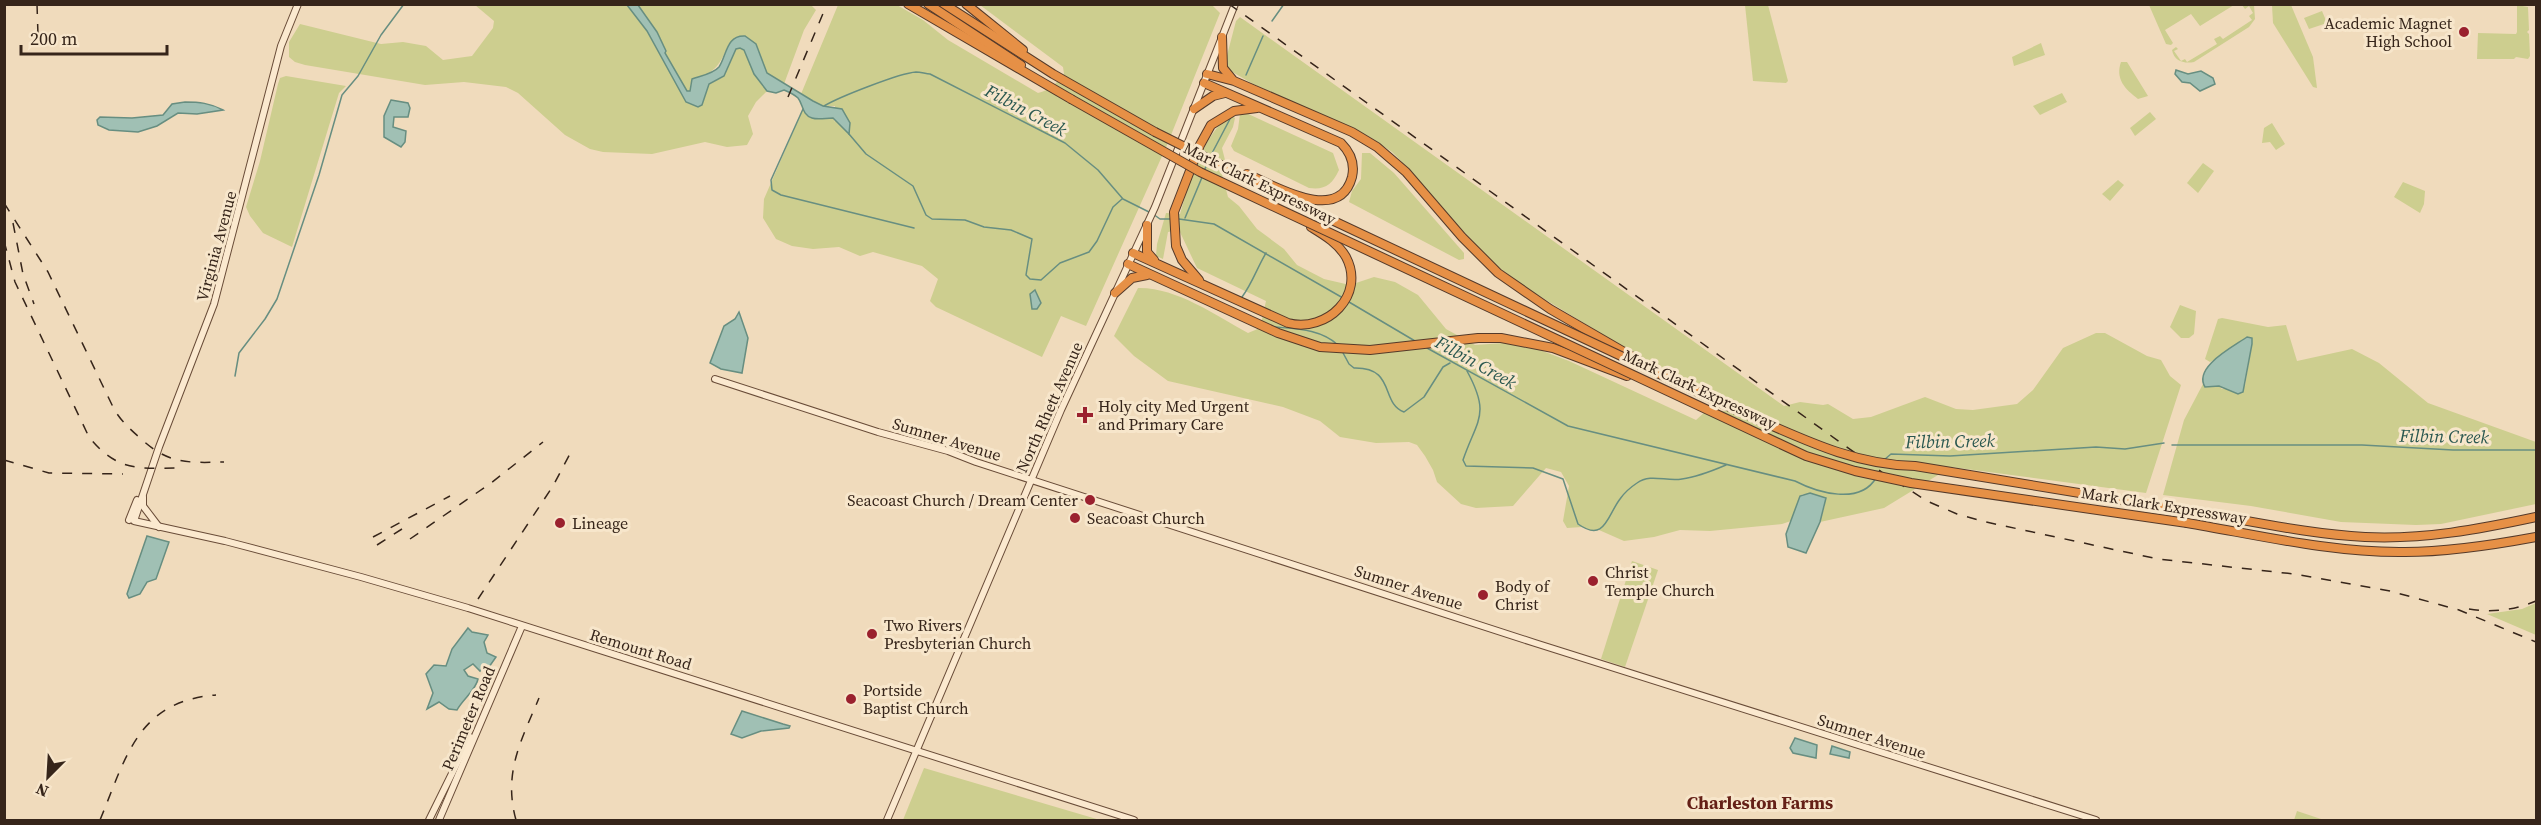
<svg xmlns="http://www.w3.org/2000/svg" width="2541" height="825" font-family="'Source Serif 4',serif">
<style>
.green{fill:#cdce8f}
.water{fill:#a0c0b4;stroke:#678e81;stroke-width:1.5}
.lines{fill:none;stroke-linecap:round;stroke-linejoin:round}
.stream{stroke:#678e81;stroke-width:1.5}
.secondary-casing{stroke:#694c38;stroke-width:8}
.highway-casing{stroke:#553a2a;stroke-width:10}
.secondary{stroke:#fbe9cf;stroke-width:6}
.highway{stroke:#e69046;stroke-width:8}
.rail{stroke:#36251a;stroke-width:1.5;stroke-dasharray:10 10;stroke-linecap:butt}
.highway-bridge-casing{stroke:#553a2a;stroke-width:10;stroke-linecap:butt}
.highway-bridge{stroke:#e69046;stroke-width:8}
.poi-dot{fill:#9a212e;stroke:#f7e6cb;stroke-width:2}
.labels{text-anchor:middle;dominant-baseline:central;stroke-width:6;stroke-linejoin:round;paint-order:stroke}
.poi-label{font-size:16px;fill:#36251a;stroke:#f7e6cb;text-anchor:start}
.street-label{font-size:16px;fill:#36251a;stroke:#f7e6cb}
.water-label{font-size:18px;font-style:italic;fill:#29574f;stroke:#f7e6cb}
.neighbourhood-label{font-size:18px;font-weight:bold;fill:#652017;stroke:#f7e6cb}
</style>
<rect width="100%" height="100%" fill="#f0dbbc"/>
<g class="green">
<path d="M810 4 816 10 804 30 784 84 767 73 756 44 745 36 729 44C717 70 716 70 691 82L690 91H687L665 53 666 51 657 32 638 5Z"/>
<path d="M1211 4 1220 13 1167 145 1086 326 1061 316 1042 357 936 307 930 301 938 279 922 266 873 252 860 256 839 247 813 249 792 246 776 239 763 218 764 199 803 109 808 116 833 118 835 122V106H823L801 94 838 5H897L923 20 948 40 1038 93C1050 90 1056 84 1064 74L1063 67 980 5Z"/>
<polygon points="475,5 627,5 647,31 686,102 704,99 709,84 724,76 736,49 740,48 744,50 754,74 767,91 756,102 748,116 753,134 747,145 727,147 705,142 652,154 603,152 590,149 565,135 518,93 506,87 464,82 425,85 305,65 295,62 289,57 289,42 300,24 381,44 403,42 426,46 443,60 472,56 493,28 494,21"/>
<polygon points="1745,5 1768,5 1788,81 1786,83 1753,81"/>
<polygon points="2149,5 2149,4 2234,5 2200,26 2191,14 2165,30 2173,43 2171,45 2166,44"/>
<path d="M2242 5H2254L2255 19 2249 27 2194 62C2184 64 2174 61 2172 50L2176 47 2178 49 2174 51 2181 61 2185 59 2187 62 2217 44 2214 39 2220 36 2223 39 2252 20 2249 16 2253 13 2249 6 2245 9Z"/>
<polygon points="2272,5 2291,5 2313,57 2317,88 2313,87 2273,23"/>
<polygon points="2517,5 2528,7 2529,30 2527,32 2529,34 2530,56 2528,59 2516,57 2514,59 2477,59 2478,33 2516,34 2517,32"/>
<polygon points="2322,11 2327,23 2309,29 2304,18"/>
<path d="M1240 17 1784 406 1800 402 1823 405 1828 404 1853 419 1871 417 1925 397 1956 409 1973 410 2017 404 2033 390 2063 348 2096 333H2105L2147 356 2161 360 2170 376 2181 385 2146 493 1951 467 1884 508 1820 522 1825 505 1803 494 1800 496 1791 521 1782 524 1710 531 1680 530 1654 537 1624 541 1599 530 1592 531 1582 527 1567 528 1563 521 1569 486 1561 472 1546 468 1513 506 1476 508 1461 504 1437 482 1433 470 1425 456 1417 445 1409 442 1376 443 1340 437 1320 421 1283 407 1168 381 1134 356 1114 336 1138 288C1176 287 1215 315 1248 333L1260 328 1266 301 1197 268 1179 230 1168 232 1163 259 1156 256 1157 244 1166 213 1180 214C1190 180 1201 140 1229 115L1235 118 1233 127 1222 148 1226 164 1222 174 1228 197 1239 206 1257 229 1284 249 1297 265 1324 279 1350 285 1374 277 1395 282 1418 295 1446 329 1475 345 1504 343 1540 350 1569 361 1696 420 1706 411H1749L1669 372 1605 336 1528 289 1494 264 1437 203 1411 171 1392 152 1368 136 1253 84 1229 70 1225 63 1236 21Z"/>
<polygon points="2041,43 2045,55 2014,66 2012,57"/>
<path d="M2121 62H2127L2148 96 2138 99C2125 89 2115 79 2121 62Z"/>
<polygon points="286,76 346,86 339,93 292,247 263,233 250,216 246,207 260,161 278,84 280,78"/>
<polygon points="2062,93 2067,102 2040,115 2033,106"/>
<path d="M1244 112 1333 153 1339 170C1332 185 1325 190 1309 188L1234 151 1231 146 1238 129 1240 114Z"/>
<polygon points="2150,112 2156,119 2135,136 2130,128"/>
<polygon points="2272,123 2285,144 2276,150 2270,142 2262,143 2264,128"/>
<polygon points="1362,153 1370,153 1394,173 1464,253 1464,259 1459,260 1349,202 1352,191 1361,179"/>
<polygon points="2203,163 2214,171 2198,193 2187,183"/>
<polygon points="2118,180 2124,185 2110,201 2102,194"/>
<polygon points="2403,182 2425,191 2424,204 2420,213 2394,197"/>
<polygon points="2180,305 2196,311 2194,334 2189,338 2181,338 2170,327"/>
<polygon points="2222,318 2268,327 2286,325 2297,361 2352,349 2379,363 2428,403 2536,442 2536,504 2441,524 2416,525 2341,522 2251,506 2163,495 2184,420 2203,384 2205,387 2219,386 2222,389 2245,386 2252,344 2247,337 2225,354 2210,362 2205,359 2218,319"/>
<polygon points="1632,561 1658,570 1625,667 1601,659"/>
<polygon points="2536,603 2536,635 2487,614 2522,609"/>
<polygon points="924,768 1100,820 903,820"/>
<polygon points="2297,811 2324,820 2294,820"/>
</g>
<g class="water">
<path d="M627 5H638L657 32 666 51 665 53 687 91H690L692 79C700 76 713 74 719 67 727 55 726 35 745 36L756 44 767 73 813 101 823 106 842 109 850 123 849 134 833 118C826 118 818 120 812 118 802 115 803 104 798 98 794 94 789 92 784 90L776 93 767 91 754 74 744 50 740 48 736 49 724 76 709 84 702 105 698 107 686 102 647 31Z"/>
<polygon points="2176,70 2188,74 2201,71 2213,78 2215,84 2200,91 2190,83 2182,82 2175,74"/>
<polygon points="391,100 408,103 410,108 408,117 394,117 393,127 406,131 405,142 401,147 384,137 384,116"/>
<path d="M185 102C199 102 210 103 223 110L197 114 178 113 157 126 138 132 109 130 98 125 97 120 100 117 132 118 163 115 172 104Z"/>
<polygon points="1035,290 1041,303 1037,309 1032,309 1030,294"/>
<polygon points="739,312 748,338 742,373 721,369 710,363 724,326 735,319"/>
<path d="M2247 337 2252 338V344L2243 392 2238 394 2219 386 2205 387C2193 367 2233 347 2247 337Z"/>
<polygon points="1810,493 1826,498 1820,522 1806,553 1788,547 1786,534 1800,496"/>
<polygon points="147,536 169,542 156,579 147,582 140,594 129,598 127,594"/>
<path d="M468 628 472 632 488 635 484 642 487 653 496 657 489 667H483L480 671 473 664 464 670 468 676 478 679C476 690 463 699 457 710L449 709 439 702 427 709 433 693 426 674 434 665 446 666 452 649Z"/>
<polygon points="742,711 783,724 790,726 789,728 761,731 742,738 731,734"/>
<polygon points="1795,738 1817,745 1816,758 1793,753 1790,748"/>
<polygon points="1832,746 1850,752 1849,758 1830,754"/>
</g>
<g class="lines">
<g class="stream">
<polyline points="1272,21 1284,4"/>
<polyline points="1246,75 1263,36"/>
<path d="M824 106C839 97 900 73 916 72 921 72 926 74 930 74L1065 143 1098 170 1123 199 1149 212"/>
<polyline points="803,109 771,180 772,190 781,195 914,228"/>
<polyline points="849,134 866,154 913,186 926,215 932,219 965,220 984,227 1011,230 1032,239 1026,275 1030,279 1041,280 1060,263 1089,252 1097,241 1113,207 1122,199"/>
<polyline points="1210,157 1231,117"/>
<polyline points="1204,171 1208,162"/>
<polyline points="1153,214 1160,219 1171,219"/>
<polyline points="1185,218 1203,175"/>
<polyline points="1179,219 1214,224 1343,298"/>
<path d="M1242 297C1252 284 1257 268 1266 253"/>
<polyline points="1349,302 1415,341"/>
<path d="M1275 327C1297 329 1320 329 1338 345"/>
<path d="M1427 348 1568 426 1795 481C1818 493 1860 505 1876 478"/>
<path d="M1342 351 1349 364 1354 368C1396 367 1380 403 1404 412L1424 397 1443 367 1450 363"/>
<path d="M1467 371C1491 415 1477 419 1463 460L1466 466 1533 468 1563 479 1578 524C1605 543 1607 516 1620 499 1624 493 1631 487 1637 483 1651 473 1666 482 1682 479 1697 477 1712 471 1726 465"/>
<polyline points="235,376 239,353 265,319 277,299 319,175 342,95 358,76 381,35 404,4"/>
<polyline points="2172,445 2362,445 2453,450 2536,450"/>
<polyline points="1884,460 1891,454 1950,456 2096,447 2125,449 2164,443"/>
</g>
<defs>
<g id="secondary">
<polyline points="298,4 281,46 214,304 159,447 134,521 225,541 361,577 468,608 1134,820"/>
<polyline points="715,379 878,432 948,451 976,462 1535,643 2096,820"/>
<polyline points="143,497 143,506 159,527"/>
<polyline points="129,520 137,500"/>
<polyline points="429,820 470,737"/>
<polyline points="439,820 522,626"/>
<polyline points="887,820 1061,410 1155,207 1235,4"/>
</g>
<g id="highway">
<polyline points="908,4 1071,99"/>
<polyline points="928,4 1021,65"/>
<polyline points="944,4 1053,74 1155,132"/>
<polyline points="966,4 1023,50"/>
<polyline points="1222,37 1223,68 1232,79"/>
<polyline points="1207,74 1234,81 1352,132 1377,147 1406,172 1462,237 1498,273 1550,309 1638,360"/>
<path d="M1204 83 1341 143C1350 152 1355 164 1352 177 1339 225 1275 186 1247 174"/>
<polyline points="1194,109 1213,96 1225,93"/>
<polyline points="1147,225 1147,252 1154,260"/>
<path d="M1133 253 1288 323C1327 333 1366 295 1346 257 1338 243 1324 235 1311 227"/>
<polyline points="1128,264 1278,333 1320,347 1370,350 1478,338 1501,338 1553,348 1627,376"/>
<polyline points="1199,280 1182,260 1176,246 1174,212 1200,145 1211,125 1234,111 1257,108"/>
<polyline points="1115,293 1132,278 1147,275"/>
<path d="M2189 511C2247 520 2306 534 2365 537 2423 540 2480 529 2536 517"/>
<path d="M2187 523C2258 535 2332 553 2405 552 2449 552 2493 545 2536 537"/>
</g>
</defs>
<use href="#secondary" class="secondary-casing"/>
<use href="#highway" class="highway-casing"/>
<use href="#secondary" class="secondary"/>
<use href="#highway" class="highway"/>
<g class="rail">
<polyline points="37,4 38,35"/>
<polyline points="1229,4 1883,473 1927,501 1957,514 1986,522 2158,559 2294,574 2390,591 2459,610 2536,642"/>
<polyline points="788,97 827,4"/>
<path d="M4 203 48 272 114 409C121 421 130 429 140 438 168 464 187 463 224 462"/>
<polyline points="13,223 23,274 34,304"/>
<path d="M4 241 15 282 89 437C116 470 136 469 176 468"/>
<polyline points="4,460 49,473 123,474"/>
<polyline points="373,537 450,496"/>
<polyline points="410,539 491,483 543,442"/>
<polyline points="377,545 402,529"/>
<polyline points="478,599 553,486 573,448"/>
<path d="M2469 609C2492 613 2515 610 2536 601"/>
<path d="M100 820C126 758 137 701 216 695"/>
<path d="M516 820C503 773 521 741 539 698"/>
</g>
<defs>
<g id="highway-bridge">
<polyline points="1071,99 1200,172 1806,456 1855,471 1911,483 2187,523"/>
<path d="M1155 132 1321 215 1736 410C1795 435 1850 465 1915 466L2189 511"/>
</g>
</defs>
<use href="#highway-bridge" class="highway-bridge-casing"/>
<use href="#highway-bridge" class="highway-bridge"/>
</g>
<g class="poi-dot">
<circle cx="2464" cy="32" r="6"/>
<path d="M1082 406h6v6h6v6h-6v6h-6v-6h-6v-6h6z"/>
<circle cx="1090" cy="500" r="6"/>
<circle cx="1075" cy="518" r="6"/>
<circle cx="560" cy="523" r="6"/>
<circle cx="1593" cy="581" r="6"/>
<circle cx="1483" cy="595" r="6"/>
<circle cx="872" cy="634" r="6"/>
<circle cx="851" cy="699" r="6"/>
</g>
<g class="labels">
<g class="poi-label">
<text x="2452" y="23" text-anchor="end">Academic Magnet<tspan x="2452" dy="18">High School</tspan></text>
<text x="1098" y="406">Holy city Med Urgent<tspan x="1098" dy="18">and Primary Care</tspan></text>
<text x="1078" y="500" text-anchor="end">Seacoast Church / Dream Center</text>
<text x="1087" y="518">Seacoast Church</text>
<text x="572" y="523">Lineage</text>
<text x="1605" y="572">Christ<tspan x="1605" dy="18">Temple Church</tspan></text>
<text x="1495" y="586">Body of<tspan x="1495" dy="18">Christ</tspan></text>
<text x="884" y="625">Two Rivers<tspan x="884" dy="18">Presbyterian Church</tspan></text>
<text x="863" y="690">Portside<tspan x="863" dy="18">Baptist Church</tspan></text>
</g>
<g class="street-label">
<text transform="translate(1260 183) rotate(26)">Mark Clark Expressway</text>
<text transform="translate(216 246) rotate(-75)">Virginia Avenue</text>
<text transform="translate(1700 389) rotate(25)">Mark Clark Expressway</text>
<text transform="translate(1049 407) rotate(-66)">North Rhett Avenue</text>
<text transform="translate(947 439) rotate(17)">Sumner Avenue</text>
<text transform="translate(2164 505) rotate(9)">Mark Clark Expressway</text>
<text transform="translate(1409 587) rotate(18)">Sumner Avenue</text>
<text transform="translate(641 649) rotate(17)">Remount Road</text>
<text transform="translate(468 718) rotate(-67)">Perimeter Road</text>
<text transform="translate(1872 736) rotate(18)">Sumner Avenue</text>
</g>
<g class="water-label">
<text transform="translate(1026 110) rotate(28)">Filbin Creek</text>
<text transform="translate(1476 362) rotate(29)">Filbin Creek</text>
<text transform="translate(2444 436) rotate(1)">Filbin Creek</text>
<text transform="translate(1950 441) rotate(-1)">Filbin Creek</text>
</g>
<g class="neighbourhood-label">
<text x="1760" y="802">Charleston Farms</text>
</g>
</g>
<rect width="2541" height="825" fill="none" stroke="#36251a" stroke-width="12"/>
<g transform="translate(48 777) rotate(204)" stroke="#f7e6cb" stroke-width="4.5" paint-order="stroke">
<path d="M0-4.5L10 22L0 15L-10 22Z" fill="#36251a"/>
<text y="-9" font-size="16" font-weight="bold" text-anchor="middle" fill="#36251a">N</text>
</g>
<path d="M21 45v9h146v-9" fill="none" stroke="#36251a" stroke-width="3"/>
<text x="30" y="45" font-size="18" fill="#36251a" stroke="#f7e6cb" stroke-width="4.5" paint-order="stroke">200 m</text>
</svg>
